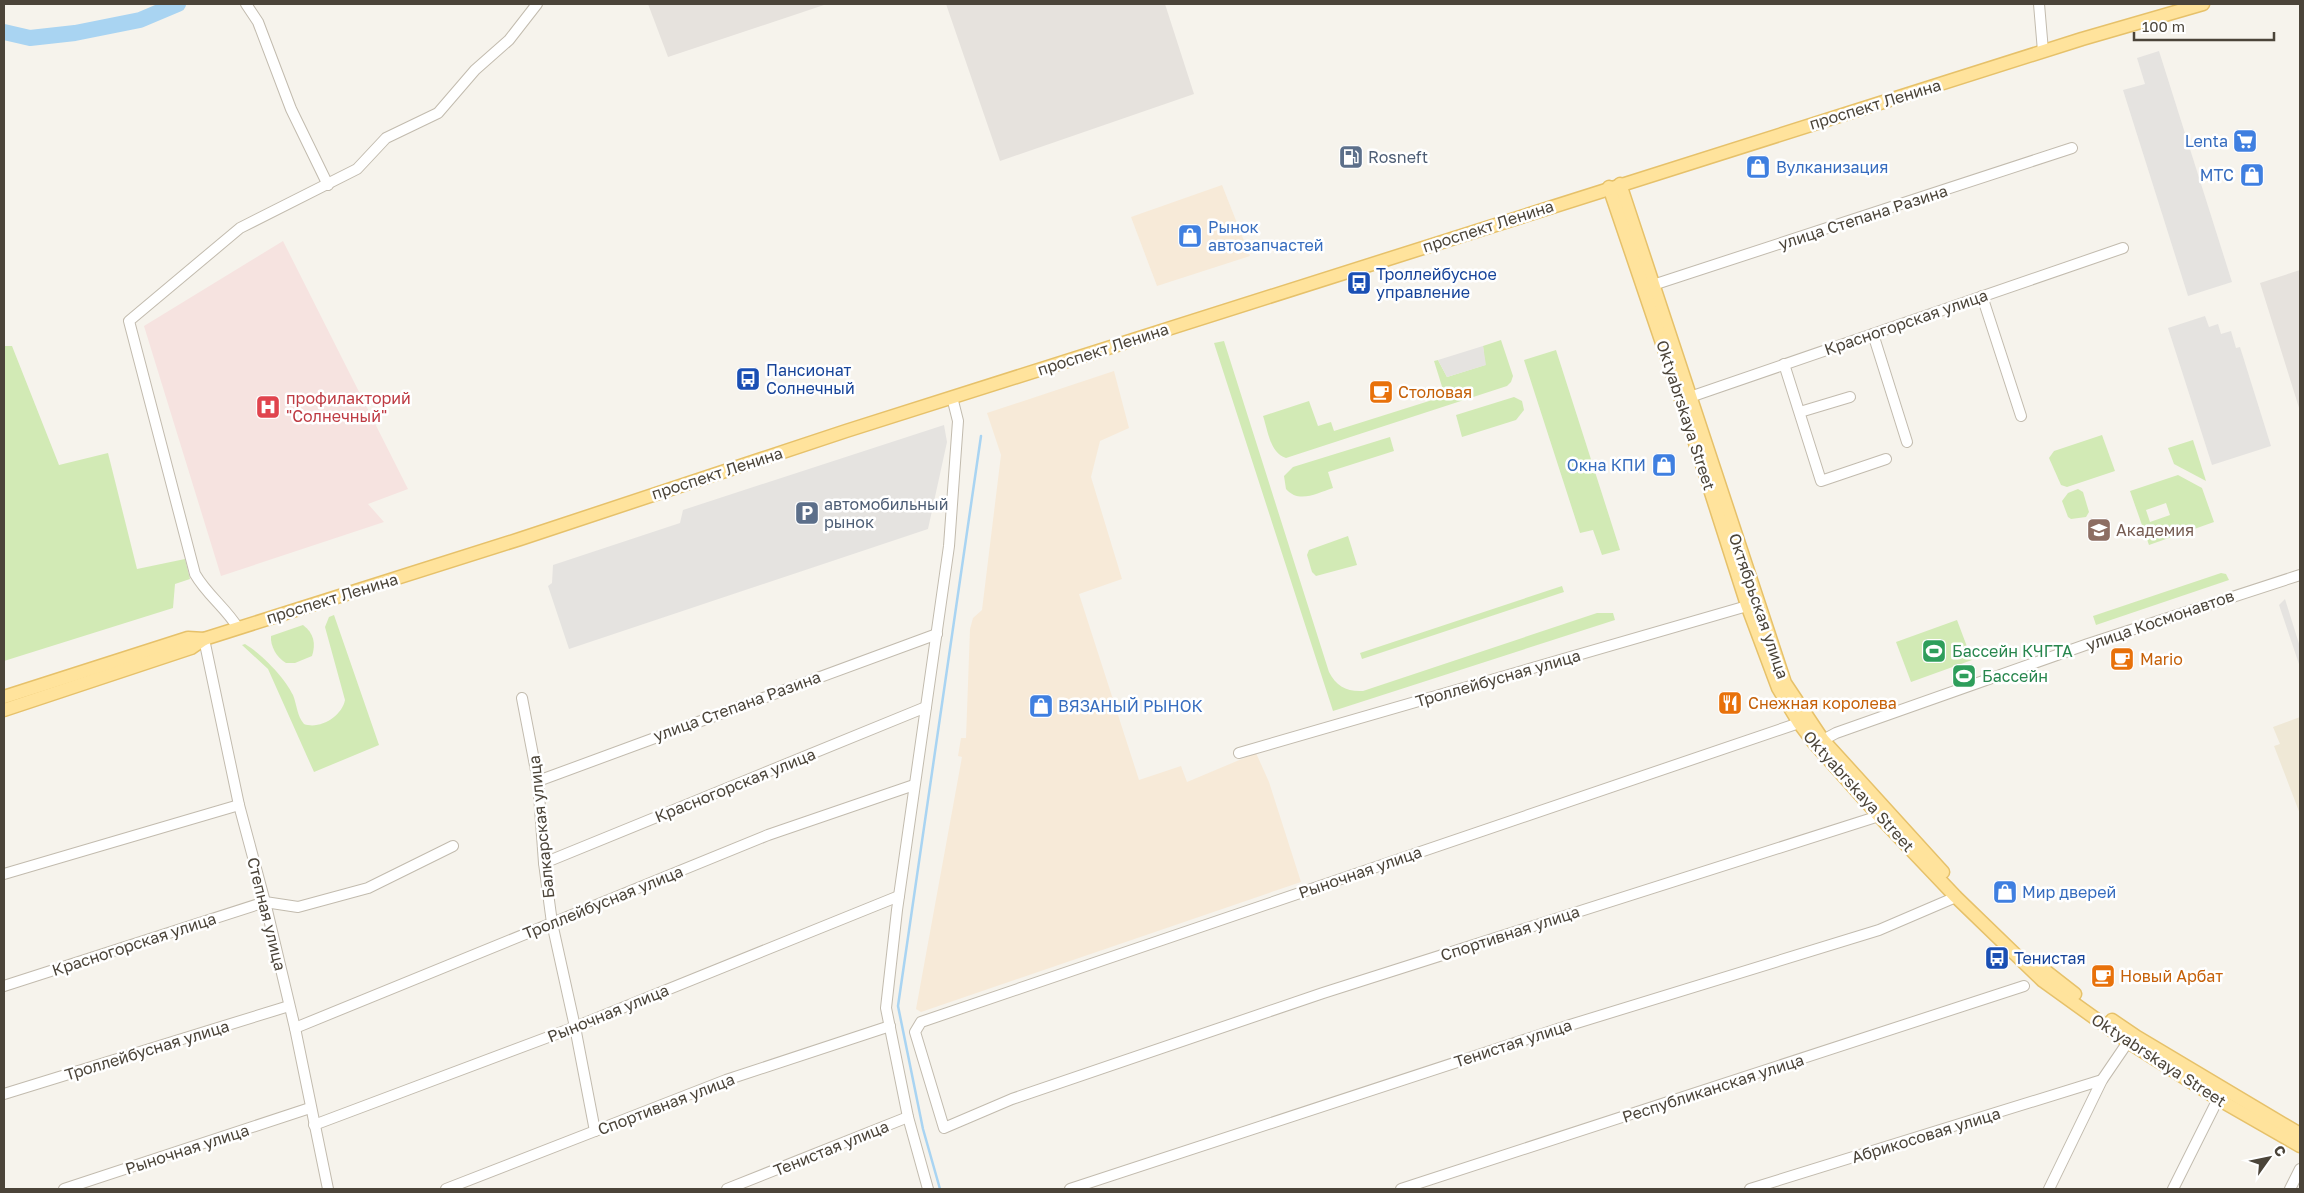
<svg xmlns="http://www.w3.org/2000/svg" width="2304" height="1193" font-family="'Golos Text',sans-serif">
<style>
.commercial{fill:#f7ead8}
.industrial{fill:#e6e2dd}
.education{fill:#efe8d6}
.medical{fill:#f6e3e0}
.green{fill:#d2eab5;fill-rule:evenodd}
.parking{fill:#e5e3e0}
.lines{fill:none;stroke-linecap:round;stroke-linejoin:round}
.stream{stroke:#a9d4f2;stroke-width:2.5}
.river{stroke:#a9d4f2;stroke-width:16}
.minor-casing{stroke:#c2bbae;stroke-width:12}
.major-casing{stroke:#e6c16a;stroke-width:15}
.minor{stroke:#fff;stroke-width:10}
.major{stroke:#ffe39c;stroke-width:12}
.labels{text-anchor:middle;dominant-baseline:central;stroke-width:5;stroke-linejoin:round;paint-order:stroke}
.street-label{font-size:16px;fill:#4b4439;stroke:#fff}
.shop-label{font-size:16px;fill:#366cbe;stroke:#fff;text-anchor:start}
.service-label{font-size:16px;fill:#4e5e75;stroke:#fff;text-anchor:start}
.transit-label{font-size:16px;fill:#164399;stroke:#fff;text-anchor:start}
.food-label{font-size:16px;fill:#c56008;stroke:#fff;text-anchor:start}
.health-label{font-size:16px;fill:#be3a42;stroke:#fff;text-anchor:start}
.education-label{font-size:16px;fill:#785e54;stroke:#fff;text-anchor:start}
.leisure-label{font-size:16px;fill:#27864d;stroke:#fff;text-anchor:start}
</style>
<rect width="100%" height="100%" fill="#f6f3ec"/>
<g class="commercial">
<polygon points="1222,185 1250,256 1157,286 1131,217"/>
<polygon points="1114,371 1129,428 1100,441 1091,477 1122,579 1079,594 1139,780 1181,766 1187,782 1256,753 1269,782 1301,882 921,1012 916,1009 962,757 958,756 961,738 966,738 970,629 973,618 982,610 1001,455 987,413"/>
</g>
<g class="industrial">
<polygon points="648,4 827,4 668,57"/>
<polygon points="946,4 1165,4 1194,94 1000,161"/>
<polygon points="2300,270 2300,411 2260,283"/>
</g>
<polygon class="education" points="2300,717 2300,814 2274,746 2280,744 2273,727"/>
<polygon class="medical" points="283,241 408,489 368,504 384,522 221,576 144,326"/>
<g class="green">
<path d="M1501 340 1513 376 1511 382 1507 386 1286 458C1270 453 1268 431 1263 416L1309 401 1318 426 1331 422 1334 431 1445 396 1434 361 1438 360 1447 377 1485 365 1483 346Z"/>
<path d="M1224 341 1329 672C1336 686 1347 692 1363 691L1597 613H1613L1615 620 1333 711 1214 343Z"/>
<polygon points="4,346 12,346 59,465 108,453 137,569 185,559 190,579 175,584 173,608 4,661"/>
<polygon points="1556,350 1620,550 1602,555 1593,530 1580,533 1524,360"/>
<polygon points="1514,397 1522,401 1524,410 1516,420 1462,437 1456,415"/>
<polygon points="2102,435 2115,471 2067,487 2061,485 2049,458 2054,451"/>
<path d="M1390 437 1394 451 1328 472 1333 488C1317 493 1299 504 1286 489L1284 476 1293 467Z"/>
<polygon points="2193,440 2206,481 2174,464 2168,448"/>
<path d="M2178 475 2202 488 2214 522 2149 545 2130 491ZM2166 503 2170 515 2150 522 2146 510Z"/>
<polygon points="2078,489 2083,492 2089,512 2086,517 2071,519 2068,517 2062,501 2068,493"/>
<polygon points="1348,536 1357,565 1316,576 1312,572 1307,555 1309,550"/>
<polygon points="2221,573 2226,574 2229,580 2096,625 2093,616"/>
<polygon points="1562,586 1564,592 1362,659 1360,653"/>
<path d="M334 615 379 745 314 772 268 669 242 645 245 644C262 654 285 678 293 695 297 705 297 716 304 724 320 730 342 716 345 700L325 627 329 617Z"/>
<polygon points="1957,620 1972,660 1911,682 1896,642"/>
<path d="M303 625C314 633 316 644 312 656L295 663H286C277 658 270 646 271 636Z"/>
</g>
<g class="parking">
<polygon points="2159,51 2232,282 2188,296 2123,90 2145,84 2137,58"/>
<polygon points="2205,316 2209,327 2218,324 2221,334 2231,331 2236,348 2240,347 2271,446 2212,465 2168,328"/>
<polygon points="1483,346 1486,365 1447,377 1438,360"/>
<polygon points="944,425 947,442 928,529 569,649 548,586 552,583 553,565 680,523 683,510"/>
<polygon points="2285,599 2300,647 2300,667 2279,605"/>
</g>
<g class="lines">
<polyline class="stream" points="940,1189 923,1129 898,1006 981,436"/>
<polyline class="river" points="4,32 30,38 75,33 140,20 178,4"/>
<defs>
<g id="minor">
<polyline points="246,4 258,22 291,109 328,185"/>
<polyline points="2039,4 2043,51"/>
<polyline points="1653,285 2072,148"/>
<polyline points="1982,296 2021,416"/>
<polyline points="1873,334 1907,442"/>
<polyline points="1784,364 1821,481 1886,459"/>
<polyline points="1690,397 2123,248"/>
<polyline points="1800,412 1850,397"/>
<path d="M238 628C226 608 207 595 195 574L129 321 240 228 357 169 386 138 438 113 475 70 509 40 537 4"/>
<polyline points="204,639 239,805 265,902 295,1028 328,1189"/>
<polyline points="522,698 538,781 544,863 552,923 575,1027 595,1131"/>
<polyline points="1799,723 921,1022 915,1032 944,1128 1012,1099 1323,993 1879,816"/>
<polyline points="1823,740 1836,733 2088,644 2300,575"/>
<polyline points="1239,753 1754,604"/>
<polyline points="538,781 937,634"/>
<polyline points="544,863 926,707"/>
<polyline points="4,874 239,805"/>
<polyline points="4,986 265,902 298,907 368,888 453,846"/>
<polyline points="295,1028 768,835 914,785"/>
<polyline points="4,1094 289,1006"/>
<polyline points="314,1125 575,1027 899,896"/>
<polyline points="64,1189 310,1108"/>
<polyline points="446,1189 726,1080 890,1026"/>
<polyline points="727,1189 908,1117"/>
<polyline points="928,1189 908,1117 886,1008 897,910 949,546 958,421 952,397"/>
<polyline points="1070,1189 1570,1025 1879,930 1956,897"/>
<polyline points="1401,1189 2024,986"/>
<polyline points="1750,1189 2102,1080"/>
<polyline points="2049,1189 2102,1080 2132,1036"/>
<polyline points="2173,1189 2218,1099"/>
<polyline points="2290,1189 2300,1169"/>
</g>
<g id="major">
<polyline points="1620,184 1785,683 1823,740 1943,872"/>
<polyline points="1609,187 1681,399 1747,605 1778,688 1799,723 1814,743 1879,816 1956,897 2043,981 2128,1042 2218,1099 2300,1146"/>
<polyline points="4,697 188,638 204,639 520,539 846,431 2082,39 2203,4"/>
<polyline points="4,710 191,648 204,639"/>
<polyline points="2034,962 2075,994"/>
<polyline points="2112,1020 2137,1037 2300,1134"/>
</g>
</defs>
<use href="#minor" class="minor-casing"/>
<use href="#major" class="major-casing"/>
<use href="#minor" class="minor"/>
<use href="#major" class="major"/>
</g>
<defs>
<symbol id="supermarket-square" viewBox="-11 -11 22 22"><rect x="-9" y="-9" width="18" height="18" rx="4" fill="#3f7fe0" stroke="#fff"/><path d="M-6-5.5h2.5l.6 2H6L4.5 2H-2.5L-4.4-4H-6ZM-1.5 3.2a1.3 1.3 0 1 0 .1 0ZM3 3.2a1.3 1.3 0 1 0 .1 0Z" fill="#fff"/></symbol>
<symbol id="fuel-square" viewBox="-11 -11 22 22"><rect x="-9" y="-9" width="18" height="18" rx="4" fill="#5c6f8a" stroke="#fff"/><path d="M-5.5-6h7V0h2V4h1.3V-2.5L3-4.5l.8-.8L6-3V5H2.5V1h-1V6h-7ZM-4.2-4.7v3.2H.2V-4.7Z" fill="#fff"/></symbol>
<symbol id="shop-square" viewBox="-11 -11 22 22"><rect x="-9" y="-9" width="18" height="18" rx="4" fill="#3f7fe0" stroke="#fff"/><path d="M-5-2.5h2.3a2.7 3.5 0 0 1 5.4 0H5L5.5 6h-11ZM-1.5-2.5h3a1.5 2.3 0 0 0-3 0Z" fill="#fff"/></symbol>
<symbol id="bus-square" viewBox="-11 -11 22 22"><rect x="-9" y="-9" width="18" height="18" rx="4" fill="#1a4fb4" stroke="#fff"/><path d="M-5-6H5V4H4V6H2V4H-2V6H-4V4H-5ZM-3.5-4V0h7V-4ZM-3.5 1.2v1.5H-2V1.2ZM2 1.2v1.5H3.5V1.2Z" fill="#fff"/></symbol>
<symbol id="cafe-square" viewBox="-11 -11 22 22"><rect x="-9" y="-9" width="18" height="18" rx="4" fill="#e8710a" stroke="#fff"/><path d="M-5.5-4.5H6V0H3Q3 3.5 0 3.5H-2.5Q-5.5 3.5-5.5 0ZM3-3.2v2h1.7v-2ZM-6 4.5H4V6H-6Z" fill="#fff"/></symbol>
<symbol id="hospital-square" viewBox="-11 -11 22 22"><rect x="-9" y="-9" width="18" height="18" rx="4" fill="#e0444e" stroke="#fff"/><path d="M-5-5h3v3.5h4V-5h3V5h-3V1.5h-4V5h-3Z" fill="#fff"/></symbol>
<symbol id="parking-square" viewBox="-11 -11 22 22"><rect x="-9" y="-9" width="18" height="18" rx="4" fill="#5c6f8a" stroke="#fff"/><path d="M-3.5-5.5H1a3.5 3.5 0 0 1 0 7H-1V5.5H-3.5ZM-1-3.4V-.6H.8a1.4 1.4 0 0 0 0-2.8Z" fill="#fff"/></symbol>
<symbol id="school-square" viewBox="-11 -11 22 22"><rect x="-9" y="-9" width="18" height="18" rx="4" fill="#8d6e63" stroke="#fff"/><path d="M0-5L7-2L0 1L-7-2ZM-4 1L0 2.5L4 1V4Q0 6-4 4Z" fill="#fff"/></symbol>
<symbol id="stadium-square" viewBox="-11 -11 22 22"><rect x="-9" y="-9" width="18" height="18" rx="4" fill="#2e9e5b" stroke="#fff"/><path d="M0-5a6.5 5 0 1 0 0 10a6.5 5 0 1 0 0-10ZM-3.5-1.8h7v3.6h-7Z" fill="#fff"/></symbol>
<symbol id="restaurant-square" viewBox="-11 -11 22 22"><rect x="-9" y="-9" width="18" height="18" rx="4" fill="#e8710a" stroke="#fff"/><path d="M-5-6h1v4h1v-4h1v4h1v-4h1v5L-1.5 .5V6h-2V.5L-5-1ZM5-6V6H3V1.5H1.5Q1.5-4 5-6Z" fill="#fff"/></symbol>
</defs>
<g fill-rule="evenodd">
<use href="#supermarket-square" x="2231" y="127" width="28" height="28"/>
<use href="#fuel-square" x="1337" y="143" width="28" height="28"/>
<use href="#shop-square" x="1744" y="153" width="28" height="28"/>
<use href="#shop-square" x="2238" y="161" width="28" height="28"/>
<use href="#shop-square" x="1176" y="222" width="28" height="28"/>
<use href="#bus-square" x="1345" y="269" width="28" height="28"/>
<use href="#bus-square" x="734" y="365" width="28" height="28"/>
<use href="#cafe-square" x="1367" y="378" width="28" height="28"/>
<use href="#hospital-square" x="254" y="393" width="28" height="28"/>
<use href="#shop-square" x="1650" y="451" width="28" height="28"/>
<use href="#parking-square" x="793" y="499" width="28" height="28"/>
<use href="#school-square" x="2085" y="516" width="28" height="28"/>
<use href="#stadium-square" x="1920" y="637" width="28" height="28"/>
<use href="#cafe-square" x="2108" y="645" width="28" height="28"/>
<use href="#stadium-square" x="1950" y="662" width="28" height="28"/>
<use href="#restaurant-square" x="1716" y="689" width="28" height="28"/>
<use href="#shop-square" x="1027" y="692" width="28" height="28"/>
<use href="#shop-square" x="1991" y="878" width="28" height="28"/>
<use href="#bus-square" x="1983" y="944" width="28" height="28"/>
<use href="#cafe-square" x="2089" y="962" width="28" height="28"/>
</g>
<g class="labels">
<g class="street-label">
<text transform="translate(1875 104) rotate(-17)">проспект Ленина</text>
<text transform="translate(1863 217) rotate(-18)">улица Степана Разина</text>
<text transform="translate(1488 226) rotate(-18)">проспект Ленина</text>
<text transform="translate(1906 322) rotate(-19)">Красногорская улица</text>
<text transform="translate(1103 349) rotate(-18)">проспект Ленина</text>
<text transform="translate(1686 415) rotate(72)">Oktyabrskaya Street</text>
<text transform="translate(717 473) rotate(-18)">проспект Ленина</text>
<text transform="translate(332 598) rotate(-17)">проспект Ленина</text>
<text transform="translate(1759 606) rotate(71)">Октябрьская улица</text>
<text transform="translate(2160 620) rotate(-19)">улица Космонавтов</text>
<text transform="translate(1498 678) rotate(-16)">Троллейбусная улица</text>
<text transform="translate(737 706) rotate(-20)">улица Степана Разина</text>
<text transform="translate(735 785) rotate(-22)">Красногорская улица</text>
<text transform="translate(1859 791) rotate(48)">Oktyabrskaya Street</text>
<text transform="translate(541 827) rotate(-96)">Балкарская улица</text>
<text transform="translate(1360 872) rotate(-19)">Рыночная улица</text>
<text transform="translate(603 902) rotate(-22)">Троллейбусная улица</text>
<text transform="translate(267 914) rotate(76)">Степная улица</text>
<text transform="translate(1510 933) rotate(-18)">Спортивная улица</text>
<text transform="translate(134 944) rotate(-18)">Красногорская улица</text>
<text transform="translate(608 1013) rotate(-22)">Рыночная улица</text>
<text transform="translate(1513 1043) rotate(-18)">Тенистая улица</text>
<text transform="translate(147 1050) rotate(-17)">Троллейбусная улица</text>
<text transform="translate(2159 1060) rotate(33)">Oktyabrskaya Street</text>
<text transform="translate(1713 1088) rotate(-18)">Республиканская улица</text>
<text transform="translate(666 1104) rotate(-21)">Спортивная улица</text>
<text transform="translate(1926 1135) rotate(-17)">Абрикосовая улица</text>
<text transform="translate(831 1148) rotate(-22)">Тенистая улица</text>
<text transform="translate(187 1149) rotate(-18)">Рыночная улица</text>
</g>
<g class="shop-label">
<text x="2228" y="141" text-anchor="end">Lenta</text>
<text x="1776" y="167">Вулканизация</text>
<text x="2234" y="175" text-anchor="end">МТС</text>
<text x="1208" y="227">Рынок<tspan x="1208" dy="18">автозапчастей</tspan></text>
<text x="1646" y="465" text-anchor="end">Окна КПИ</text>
<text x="1058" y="706">ВЯЗАНЫЙ РЫНОК</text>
<text x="2022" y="892">Мир дверей</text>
</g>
<g class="service-label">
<text x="1368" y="157">Rosneft</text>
<text x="824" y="504">автомобильный<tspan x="824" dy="18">рынок</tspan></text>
</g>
<g class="transit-label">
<text x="1376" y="274">Троллейбусное<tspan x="1376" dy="18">управление</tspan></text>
<text x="766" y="370">Пансионат<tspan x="766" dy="18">Солнечный</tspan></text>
<text x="2014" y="958">Тенистая</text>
</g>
<g class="food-label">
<text x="1398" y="392">Столовая</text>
<text x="2140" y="659">Mario</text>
<text x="1748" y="703">Снежная королева</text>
<text x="2120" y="976">Новый Арбат</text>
</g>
<g class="health-label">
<text x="286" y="398">профилакторий<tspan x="286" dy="18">"Солнечный"</tspan></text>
</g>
<g class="education-label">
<text x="2116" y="530">Академия</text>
</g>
<g class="leisure-label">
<text x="1952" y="651">Бассейн КЧГТА</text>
<text x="1982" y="676">Бассейн</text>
</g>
</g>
<rect width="2304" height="1193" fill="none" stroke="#4b4439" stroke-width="10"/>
<g transform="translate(2269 1158) rotate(57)" stroke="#ffffff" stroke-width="4" paint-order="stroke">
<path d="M0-4L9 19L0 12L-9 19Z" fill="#4b4439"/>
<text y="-8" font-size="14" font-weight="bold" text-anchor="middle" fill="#4b4439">С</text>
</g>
<path d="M2134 32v8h140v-8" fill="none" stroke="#4b4439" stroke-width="2.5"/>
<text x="2142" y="32" font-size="15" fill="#4b4439" stroke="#ffffff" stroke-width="4" paint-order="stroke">100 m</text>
</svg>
